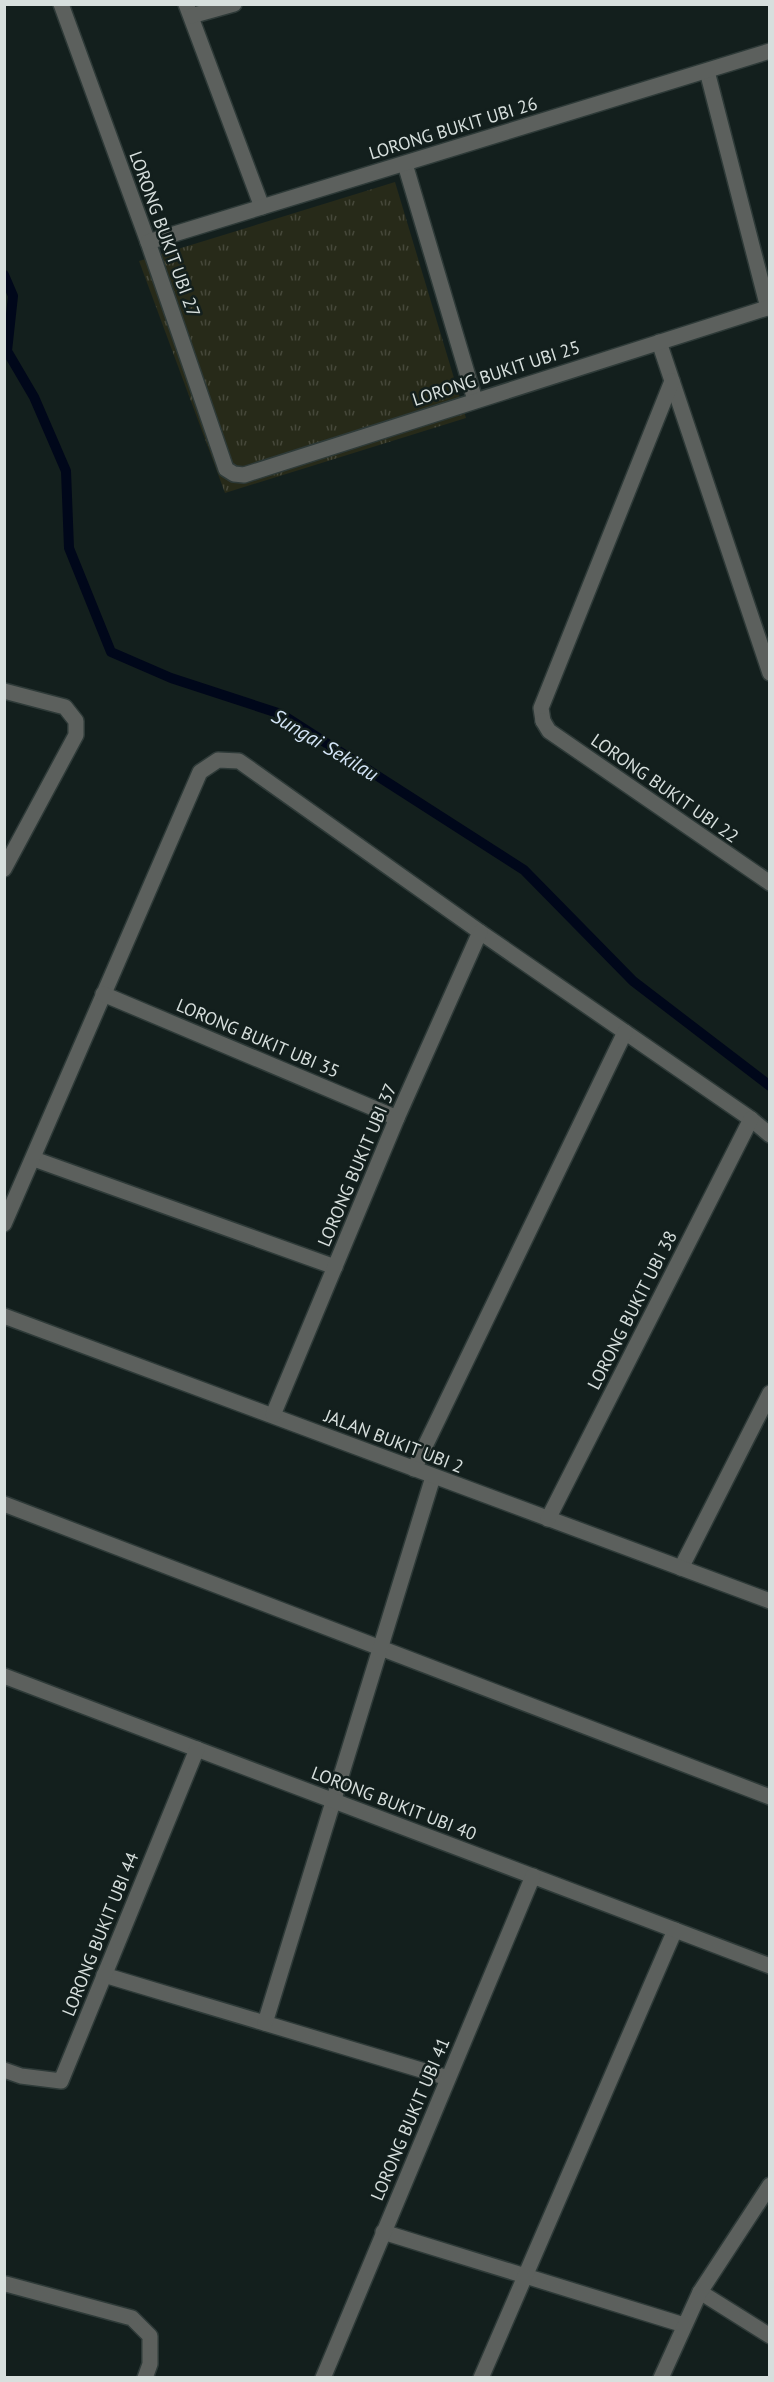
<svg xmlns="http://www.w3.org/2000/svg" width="774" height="2382" font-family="'PT Sans',sans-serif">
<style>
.park{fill:url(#park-tufts)}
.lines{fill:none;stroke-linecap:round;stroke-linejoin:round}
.stream{stroke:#00071a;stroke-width:10}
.service-casing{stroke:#2e3a38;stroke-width:18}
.minor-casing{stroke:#2e3a38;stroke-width:18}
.service{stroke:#5c605d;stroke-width:15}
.minor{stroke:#5c605d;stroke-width:15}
.labels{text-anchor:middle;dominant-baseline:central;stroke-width:5;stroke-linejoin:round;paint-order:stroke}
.street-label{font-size:18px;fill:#d7dfdd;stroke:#131f1d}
.water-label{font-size:20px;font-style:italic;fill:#d5e6f8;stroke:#131f1d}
</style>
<defs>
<pattern id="park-tufts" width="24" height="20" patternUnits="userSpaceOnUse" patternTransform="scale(1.5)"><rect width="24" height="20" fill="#272a19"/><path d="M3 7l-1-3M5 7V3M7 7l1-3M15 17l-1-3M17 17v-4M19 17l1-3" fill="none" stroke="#46483a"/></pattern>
</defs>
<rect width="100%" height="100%" fill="#131f1d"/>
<polygon class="park" points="395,182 466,418 225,493 139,261"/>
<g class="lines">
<polyline class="stream" points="4,275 13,296 7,351 34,397 66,471 69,548 111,652 171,678 281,714 524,870 633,981 770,1086"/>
<defs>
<g id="service">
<polyline points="186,4 262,207"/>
<polyline points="191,16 234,4"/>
<polyline points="707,71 768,308"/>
<polyline points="405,164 475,400"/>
<polyline points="659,342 770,673"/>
<polyline points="543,721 541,708 672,381"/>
<polyline points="34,1159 335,1267"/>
<polyline points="4,1224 200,772 218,760 239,761 480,932 751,1119 770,1135"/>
<polyline points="414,1469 625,1032"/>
<polyline points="4,1504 770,1797"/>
<polyline points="681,1568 770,1393"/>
<polyline points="104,1975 448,2078"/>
<polyline points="265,2023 433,1477"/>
<polyline points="383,2232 684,2325"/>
<polyline points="481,2378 675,1930"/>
</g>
<g id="minor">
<polyline points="61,4 148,242 226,469 234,474 244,475 770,307"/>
<polyline points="148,242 770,51"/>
<polyline points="4,691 65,707 76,721 76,735 4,869"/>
<polyline points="543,721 549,731 770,883"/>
<polyline points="103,994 397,1118"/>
<polyline points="4,1316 770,1601"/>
<polyline points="273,1415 397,1118 480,932"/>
<polyline points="548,1519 751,1119"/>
<polyline points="4,1676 770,1966"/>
<polyline points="4,2070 21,2076 61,2081 197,1749"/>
<polyline points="6,2284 132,2318 150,2336 150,2364 145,2378"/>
<polyline points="700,2292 770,2336"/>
<polyline points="323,2378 533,1876"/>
<polyline points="661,2378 700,2292 770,2185"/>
</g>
</defs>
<use href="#service" class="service-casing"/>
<use href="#minor" class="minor-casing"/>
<use href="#service" class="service"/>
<use href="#minor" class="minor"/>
</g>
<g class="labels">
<g class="street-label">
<text transform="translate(453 128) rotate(-17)">LORONG BUKIT UBI 26</text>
<text transform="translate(165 234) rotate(70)">LORONG BUKIT UBI 27</text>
<text transform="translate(496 373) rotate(-18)">LORONG BUKIT UBI 25</text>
<text transform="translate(665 788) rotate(35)">LORONG BUKIT UBI 22</text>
<text transform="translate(258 1038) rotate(23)">LORONG BUKIT UBI 35</text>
<text transform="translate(357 1165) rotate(-67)">LORONG BUKIT UBI 37</text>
<text transform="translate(632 1310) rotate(-63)">LORONG BUKIT UBI 38</text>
<text transform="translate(394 1441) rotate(21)">JALAN BUKIT UBI 2</text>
<text transform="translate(394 1803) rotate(21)">LORONG BUKIT UBI 40</text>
<text transform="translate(100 1934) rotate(-68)">LORONG BUKIT UBI 44</text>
<text transform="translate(410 2119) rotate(-67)">LORONG BUKIT UBI 41</text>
</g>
<g class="water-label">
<text transform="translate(325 745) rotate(31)">Sungai Sekilau</text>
</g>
</g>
<rect width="774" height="2382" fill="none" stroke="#d7dfdd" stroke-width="12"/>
</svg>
